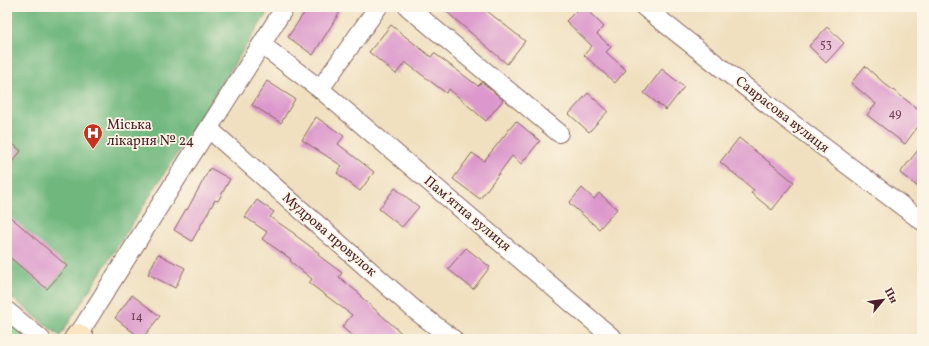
<svg xmlns="http://www.w3.org/2000/svg" width="929" height="346" font-family="Vollkorn,serif">
<style>
.green{fill:#8ad694;stroke:#6a7a60}
.forest{fill:#6fb77e;stroke:#5c6b54}
.building{fill:#dc98cc}
.lines{fill:none;stroke-linecap:round;stroke-linejoin:round}
.street-casing{stroke:#84635f;stroke-width:20}
.secondary-casing{stroke:#84635f;stroke-width:24}
.street{stroke:#fff;stroke-width:18}
.secondary{stroke:#fbe6c4;stroke-width:22}
.labels{text-anchor:middle;dominant-baseline:central;stroke-width:3.5;stroke-linejoin:round;paint-order:stroke}
.number-label{font-size:12px;fill:#6e3d53}
.street-label{font-size:14px;fill:#4a1f2b;stroke:#fcf5e5}
.poi-label{font-size:14px;fill:#4a1f2b;stroke:#fcf5e5;text-anchor:start}
</style>
<rect width="100%" height="100%" fill="#fcf5e5"/>
<filter id="ink" filterUnits="userSpaceOnUse"><feTurbulence type="fractalNoise" baseFrequency=".025" numOctaves="2"/><feDisplacementMap in="SourceGraphic" scale="8" xChannelSelector="R" yChannelSelector="G"/><feConvolveMatrix kernelMatrix="1 2 1 2 8 2 1 2 1" color-interpolation-filters="sRGB"/></filter>
<filter id="wash" filterUnits="userSpaceOnUse"><feTurbulence type="fractalNoise" baseFrequency=".012" numOctaves="4" result="noise"/><feDisplacementMap in="SourceGraphic" scale="16" xChannelSelector="R" yChannelSelector="G"/><feGaussianBlur stdDeviation="0.9" result="paint"/><feColorMatrix in="noise" values="0 0 0 0 0 0 0 0 0 0 0 0 0 0 0 0 0 1.4 0 .05"/><feComposite in="paint" operator="in"/></filter>
<g filter="url(#wash)">
<rect width="100%" height="100%" fill="#f0e0c0"/>
<polygon class="green" points="7,322 27,339 7,339"/>
<polygon class="forest" points="7,7 271,7 60,336 7,294"/>
<g id="blocks">
<g class="building">
<polygon points="308,7 343,7 313,55 288,37"/>
<polygon points="441,7 482,7 525,41 507,64"/>
<polygon points="580,7 584,7 604,27 597,34 611,47 606,52 626,70 615,83 584,55 592,46 566,21"/>
<polygon points="391,25 431,57 434,53 478,86 482,82 503,100 486,121 449,89 446,93 405,62 396,74 369,52"/>
<polygon points="827,27 844,43 826,63 809,46"/>
<polygon points="865,66 885,84 922,112 922,121 905,144 867,115 876,104 851,83"/>
<polygon points="662,69 684,87 666,110 644,93"/>
<polygon points="267,81 295,99 281,123 252,105"/>
<polygon points="588,93 608,111 589,132 569,114"/>
<polygon points="316,117 344,136 338,144 374,172 360,191 337,173 342,166 302,140"/>
<polygon points="516,121 540,141 521,164 512,156 480,199 453,179 472,153 484,161"/>
<polygon points="739,138 794,182 772,210 751,193 754,190 720,162"/>
<polygon points="7,139 21,151 7,168"/>
<polygon points="922,145 922,190 900,173"/>
<polygon points="210,168 230,179 218,201 215,200 192,241 174,230 186,209 187,210"/>
<polygon points="395,188 419,207 402,227 379,209"/>
<polygon points="582,188 594,199 599,193 617,209 599,229 569,203"/>
<polygon points="257,200 274,212 270,217 295,234 295,235 319,253 318,255 342,273 339,277 361,295 360,296 408,339 356,339 342,327 352,315 309,283 312,279 290,261 291,259 262,239 267,232 245,217"/>
<polygon points="7,214 67,266 47,289 7,255"/>
<polygon points="466,248 490,267 473,289 448,269"/>
<polygon points="158,254 185,268 175,288 148,274"/>
<polygon points="132,295 160,316 142,339 115,318"/>
</g>
</g>
</g>
<g filter="url(#ink)">
<use href="#blocks" fill-opacity="0" stroke="#84635f" stroke-width="1"/>
<g class="lines">
<defs>
<g id="street">
<polyline points="408,7 559,133"/>
<polyline points="644,7 785,118 922,221"/>
<polyline points="262,45 320,89 614,339"/>
<polyline points="320,89 378,7"/>
<polyline points="209,129 416,311 453,339"/>
<polyline points="7,311 41,339"/>
<polyline points="78,335 285,7"/>
</g>
<polyline id="secondary" points="75,339 78,335 83,339"/>
</defs>
<use href="#street" class="street-casing"/>
<use href="#secondary" class="secondary-casing"/>
<use href="#street" class="street"/>
<use href="#secondary" class="secondary"/>
</g>
</g>
<defs>
<symbol id="hospital-pin" viewBox="-11 -11 22 30"><path d="M0 17L-7.5 6A9.5 9.5 0 1 1 7.5 6Z" fill="#c8321e" stroke="#fcf5e5"/><path d="M-5-5h3v3.5h4V-5h3V5h-3V1.5h-4V5h-3Z" fill="#fff"/></symbol>
</defs>
<g fill-rule="evenodd">
<use href="#hospital-pin" x="82" y="122" width="22" height="30"/>
</g>
<g class="labels">
<g class="number-label">
<text x="826" y="45">53</text>
<text x="895" y="114">49</text>
<text x="137" y="317">14</text>
</g>
<g class="street-label">
<text transform="translate(782 115) rotate(38)">Саврасова вулиця</text>
<text transform="translate(467 214) rotate(40)">Пам’ятна вулиця</text>
<text transform="translate(329 235) rotate(41)">Мудрова провулок</text>
</g>
<g class="poi-label">
<text x="107" y="125">Міська<tspan x="107" dy="16">лікарня № 24</tspan></text>
</g>
</g>
<rect width="929" height="346" fill="none" stroke="#fcf5e5" stroke-width="24"/>
<g transform="translate(883 300) rotate(61)" stroke="#fcf5e5" stroke-width="3" paint-order="stroke">
<path d="M0-3L7 15L0 10L-7 15Z" fill="#4a1f2b"/>
<text y="-6" font-size="11" font-weight="bold" text-anchor="middle" fill="#4a1f2b">Пн</text>
</g>
</svg>
